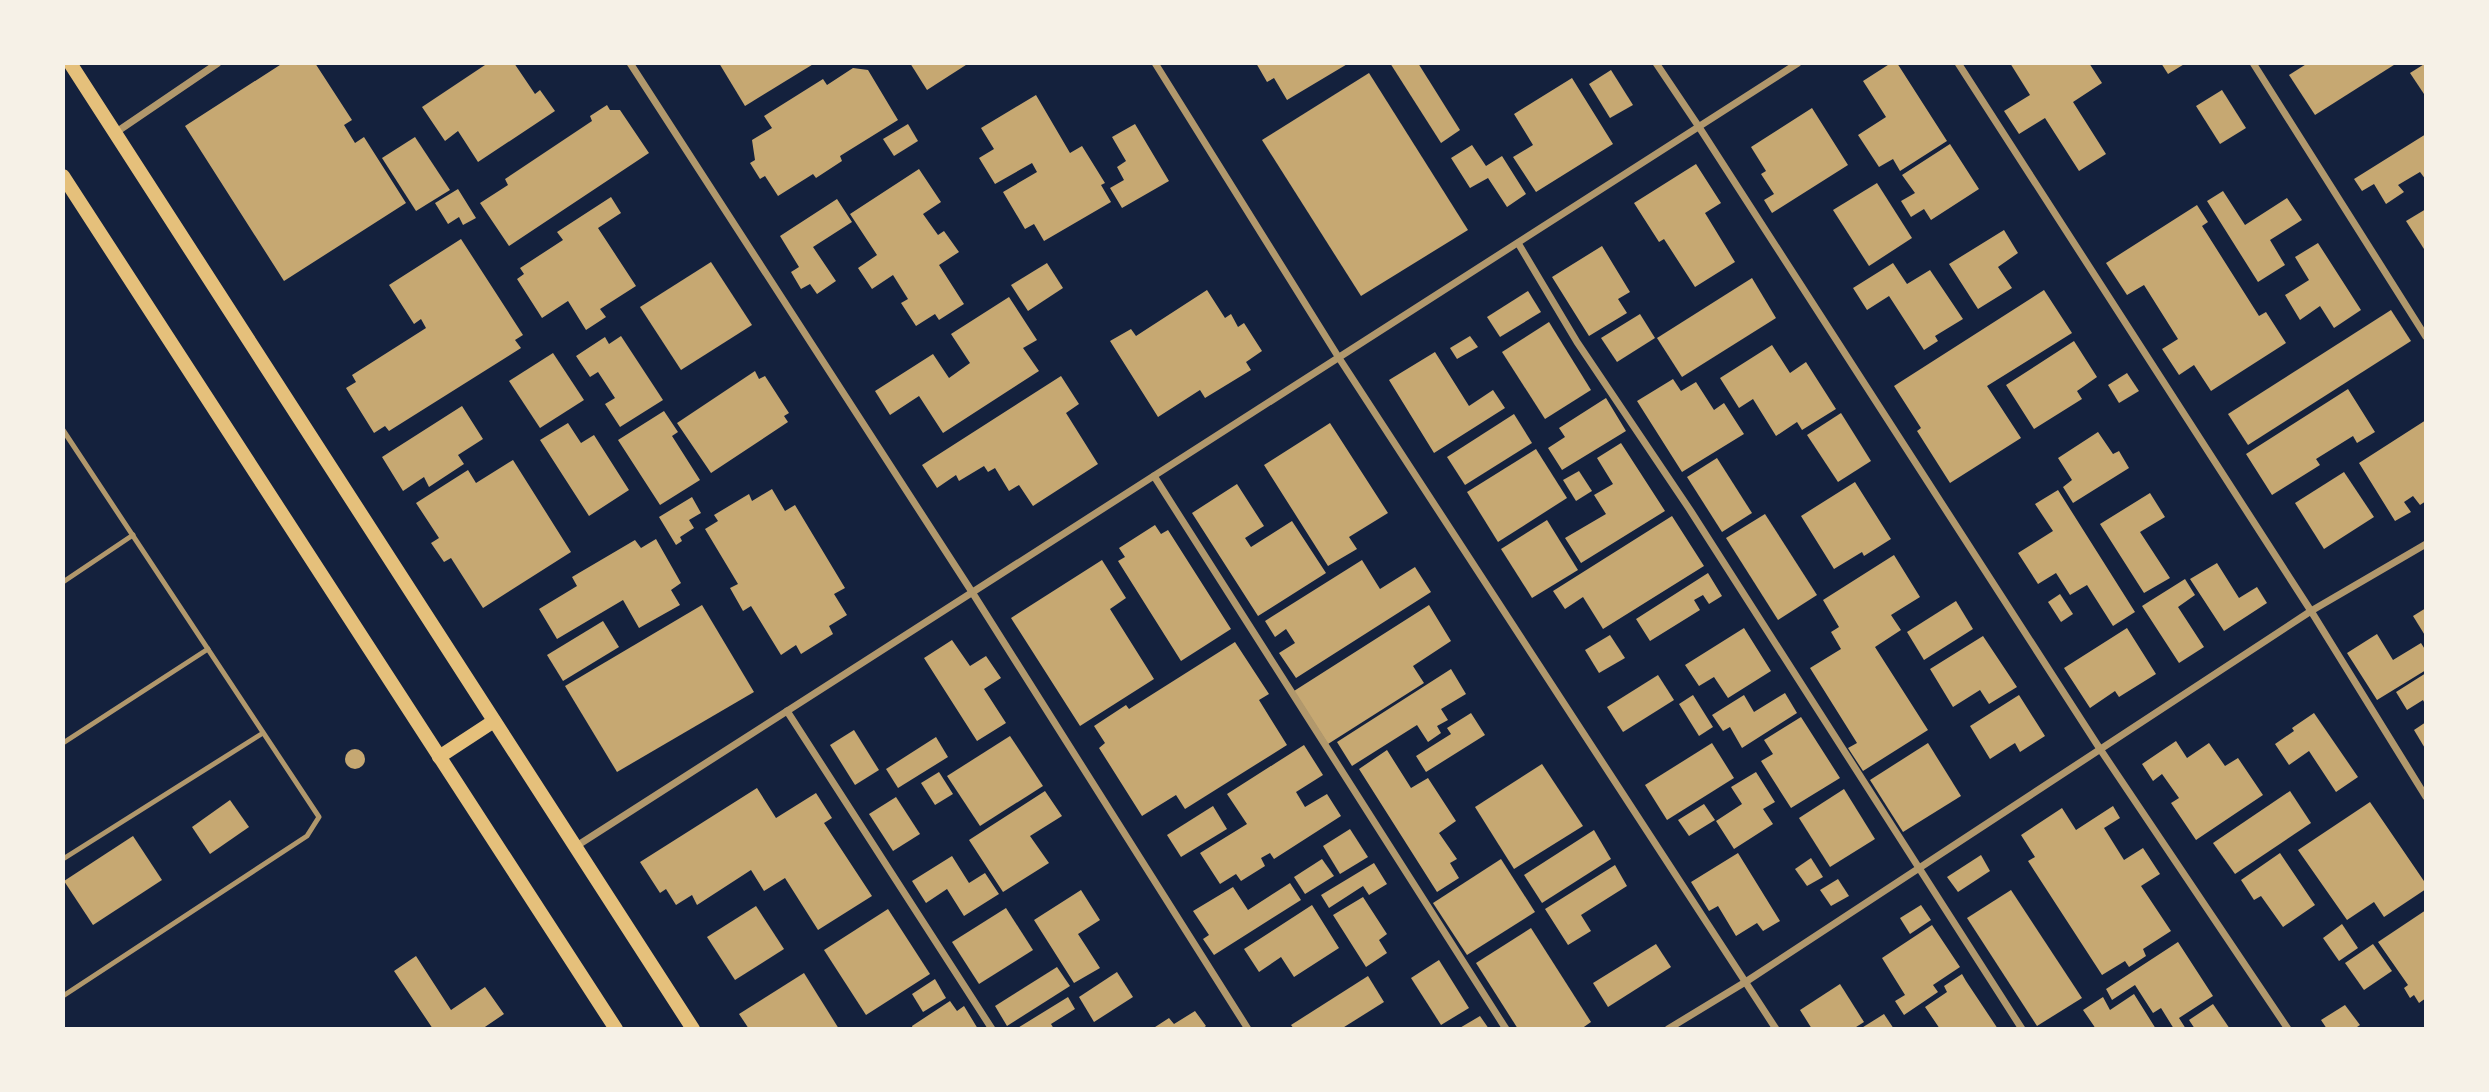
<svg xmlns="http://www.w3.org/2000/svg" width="2489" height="1092" font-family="Rubik,sans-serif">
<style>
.building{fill:#c6a872}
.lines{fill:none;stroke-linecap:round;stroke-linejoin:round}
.service{stroke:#b1986c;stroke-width:5}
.minor{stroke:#b1986c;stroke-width:7}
.secondary{stroke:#e5c07b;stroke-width:14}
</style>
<rect width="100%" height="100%" fill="#14213d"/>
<g class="building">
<polygon points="283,63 315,63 352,120 344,125 355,143 364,137 406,203 284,281 185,126"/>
<polygon points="488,63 514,63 535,94 540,90 555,111 478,162 458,131 445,141 422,107"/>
<polygon points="719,63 815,63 745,106"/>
<polygon points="910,63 969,63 927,90"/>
<polygon points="1256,63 1349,63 1287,100 1274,78 1267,82"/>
<polygon points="1390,63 1418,63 1460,130 1441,143"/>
<polygon points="1891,63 1897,63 1947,141 1900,171 1893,159 1879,167 1858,135 1886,117 1863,81"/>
<polygon points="2010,63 2089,63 2102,83 2073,102 2106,154 2079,171 2045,118 2019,134 2004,111 2030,95"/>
<polygon points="2161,63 2186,63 2168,74"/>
<polygon points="2308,63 2397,63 2315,115 2289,75"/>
<polygon points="2426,63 2426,97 2410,73"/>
<polygon points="853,68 868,70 898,120 840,156 842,161 816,178 813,174 778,196 765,176 760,179 750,163 755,160 752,140 772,128 764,116 823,79 827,85"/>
<polygon points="1611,70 1633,105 1610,118 1589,84"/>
<polygon points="1369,73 1468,230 1361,296 1262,140"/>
<polygon points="1572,78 1613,144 1536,192 1513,157 1533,145 1514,114"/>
<polygon points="2222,90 2246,128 2220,144 2196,106"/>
<polygon points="1036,95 1070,153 1082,146 1105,183 1101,185 1111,202 1044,241 1034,224 1025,229 1003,192 1037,172 1032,163 995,184 979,158 994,149 981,128"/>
<polygon points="607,105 610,110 620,110 649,153 509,246 480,203 508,185 505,179 592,121 590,116"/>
<polygon points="1812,108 1848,165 1772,213 1764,200 1774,194 1761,174 1766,171 1751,147"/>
<polygon points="908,124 918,141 894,156 883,139"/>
<polygon points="1135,124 1169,181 1122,208 1110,188 1124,180 1117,167 1126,161 1112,137"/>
<polygon points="2426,134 2426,180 2420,172 2398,185 2404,192 2386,204 2374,184 2362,191 2354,179"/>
<polygon points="415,137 450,190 416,211 382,158"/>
<polygon points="1950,144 1979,189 1931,220 1924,209 1911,217 1901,201 1915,193 1902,175"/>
<polygon points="1472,145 1486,166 1502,156 1526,194 1507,207 1488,178 1470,188 1451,158"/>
<polygon points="1696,164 1721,203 1705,213 1735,262 1695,287 1664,239 1659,242 1634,203"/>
<polygon points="919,169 941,202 923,214 938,235 944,231 959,252 939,265 964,304 939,320 935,314 916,326 901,303 908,299 893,275 872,289 858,268 877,255 850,214"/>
<polygon points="1877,183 1912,238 1869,266 1833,210"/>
<polygon points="458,189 476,218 463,225 459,217 448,224 435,203"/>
<polygon points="2223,191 2245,225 2287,198 2302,220 2270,240 2285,265 2258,282 2207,201"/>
<polygon points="611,197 621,213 598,228 636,286 600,309 606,317 586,330 568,301 542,318 517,279 524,274 520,268 563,240 557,232"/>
<polygon points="837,199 852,222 813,247 836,281 817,294 810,284 801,289 791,272 799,267 780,236"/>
<polygon points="2197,205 2208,222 2202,226 2259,316 2266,312 2286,343 2211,391 2194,365 2179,375 2162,349 2178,339 2144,285 2127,295 2106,263"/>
<polygon points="2426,209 2426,247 2424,249 2406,221"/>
<polygon points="2004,230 2018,253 1998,267 2012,288 1978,309 1949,264"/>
<polygon points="461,239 523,335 515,340 521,348 389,431 385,426 374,433 346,388 356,382 352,375 426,328 421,319 414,324 389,285"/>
<polygon points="2318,243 2361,310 2334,328 2320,306 2300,320 2285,295 2309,280 2295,257"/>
<polygon points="1602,246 1630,292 1618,299 1627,313 1589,336 1552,277"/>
<polygon points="711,262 752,325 681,370 640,307"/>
<polygon points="1047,263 1063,288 1028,311 1011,285"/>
<polygon points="1893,263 1907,284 1930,270 1963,319 1935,336 1938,341 1924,350 1889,296 1867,310 1853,288"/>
<polygon points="1752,278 1776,318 1682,377 1657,338"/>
<polygon points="1207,290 1225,318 1231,314 1238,327 1244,323 1262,351 1246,362 1251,370 1205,398 1200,390 1158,417 1110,341 1131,329 1136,336"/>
<polygon points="2044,290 2072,333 1987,386 2021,438 1950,483 1917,431 1921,428 1894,386"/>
<polygon points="1528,291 1541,312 1500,337 1487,317"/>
<polygon points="1009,297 1037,340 1023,348 1039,371 943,433 919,396 890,415 875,391 933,354 949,378 970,363 951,334"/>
<polygon points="2391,310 2411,341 2248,445 2228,414"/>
<polygon points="1640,314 1655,338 1617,362 1601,338"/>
<polygon points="1549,322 1591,390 1545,419 1502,352"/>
<polygon points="621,336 663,400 620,427 605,404 615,398 598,372 590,377 576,356 605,337 609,344"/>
<polygon points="1470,336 1478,347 1457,359 1450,348"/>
<polygon points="2074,341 2097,377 2077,391 2082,399 2034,429 2006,385"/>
<polygon points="1772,345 1790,373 1806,362 1836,409 1802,430 1797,422 1776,436 1753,399 1739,408 1720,378"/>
<polygon points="1435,352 1469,406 1493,390 1505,408 1434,453 1389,380"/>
<polygon points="553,353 584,400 540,428 509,381"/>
<polygon points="755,371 759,379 765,376 789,413 784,416 788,422 711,473 677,423"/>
<polygon points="2127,373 2139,391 2119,403 2108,385"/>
<polygon points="1061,376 1079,404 1066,413 1098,464 1033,506 1019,485 1009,491 995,468 988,472 984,466 959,481 956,475 937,488 922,465"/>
<polygon points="1673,379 1681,391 1696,382 1714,410 1724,403 1744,434 1682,472 1637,401"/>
<polygon points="2348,389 2375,432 2357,443 2353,436 2316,459 2320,465 2272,495 2246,454"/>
<polygon points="1606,398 1626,431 1562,470 1548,448 1565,437 1559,428"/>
<polygon points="462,406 483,439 458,455 464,464 429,487 424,477 403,491 382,457"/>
<polygon points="664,411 678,432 672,436 700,480 660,505 618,440"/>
<polygon points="1841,413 1871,461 1838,482 1807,435"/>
<polygon points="1514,414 1532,443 1465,485 1447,457"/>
<polygon points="2426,420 2426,501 2420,505 2413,496 2404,502 2411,512 2395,521 2359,463"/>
<polygon points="568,423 581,443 594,435 629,490 589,516 540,440"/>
<polygon points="1330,423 1388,513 1349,537 1357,549 1328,566 1264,465"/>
<polygon points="2098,432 2113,454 2119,451 2129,468 2073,503 2063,487 2072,480 2058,458"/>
<polygon points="1621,443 1665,511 1581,563 1565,538 1606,514 1594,495 1613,484 1597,458"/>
<polygon points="1536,449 1567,498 1498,542 1467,492"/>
<polygon points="1717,458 1752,513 1722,532 1687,477"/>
<polygon points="513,460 571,552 483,608 451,558 444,562 431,543 439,538 416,503 468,470 476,483"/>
<polygon points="1579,471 1592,491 1576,501 1563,480"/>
<polygon points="2344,472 2374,517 2324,549 2295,503"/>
<polygon points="1855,482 1891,539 1864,556 1862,552 1834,569 1801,516"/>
<polygon points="1237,484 1264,526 1245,538 1251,547 1292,521 1326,573 1258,616 1192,513"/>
<polygon points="772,489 785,511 795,505 845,588 834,594 847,615 829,626 833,634 801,654 796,645 781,655 751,606 743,611 730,588 738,584 705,529 718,521 714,515 749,494 752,501"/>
<polygon points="2058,490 2135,612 2113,626 2087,585 2070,595 2056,573 2038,584 2018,553 2053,531 2035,504"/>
<polygon points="2150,493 2165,517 2140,532 2170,578 2144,593 2100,524"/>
<polygon points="692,497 701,513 689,520 694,528 680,537 682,541 676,545 659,517"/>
<polygon points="1765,514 1817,595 1778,620 1726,538"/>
<polygon points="1672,516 1704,566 1603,629 1583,597 1565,609 1553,591"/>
<polygon points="1547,520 1578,570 1532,598 1501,549"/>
<polygon points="1155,525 1161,534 1168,530 1231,629 1181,661 1118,561 1125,557 1119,548"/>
<polygon points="656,539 681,583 671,590 680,605 639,628 623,600 557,639 539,609 577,586 572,577 635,540 641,548"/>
<polygon points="1894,555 1920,597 1891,615 1901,630 1875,647 1928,730 1863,771 1848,748 1857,743 1810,668 1841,649 1831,632 1839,627 1823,600"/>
<polygon points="1102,560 1126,598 1110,609 1154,679 1080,726 1011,618"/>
<polygon points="1362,560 1380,589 1415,567 1431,592 1296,678 1279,653 1295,643 1286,629 1275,637 1265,621"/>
<polygon points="2217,563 2239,598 2257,587 2267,603 2224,631 2190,579"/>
<polygon points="1708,573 1722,596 1709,604 1703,595 1694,600 1700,610 1650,641 1636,619"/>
<polygon points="2185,579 2195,595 2178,607 2204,647 2179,663 2142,606"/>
<polygon points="2060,594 2073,614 2061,622 2048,602"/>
<polygon points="1956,601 1973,629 1924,660 1907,632"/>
<polygon points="702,605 754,692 617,772 565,686"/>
<polygon points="1429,605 1451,641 1413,666 1424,683 1328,744 1294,691"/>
<polygon points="2426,608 2426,637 2413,616"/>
<polygon points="603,621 619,647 563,681 547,655"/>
<polygon points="1744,628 1771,671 1728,698 1714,677 1699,686 1685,665"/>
<polygon points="2127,628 2156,674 2119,697 2115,691 2090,708 2064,668"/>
<polygon points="2377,634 2393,660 2421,643 2426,651 2426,670 2377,700 2347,653"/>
<polygon points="1610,635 1625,658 1599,673 1585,650"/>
<polygon points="1983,636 2017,687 1989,704 1980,690 1953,707 1930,669"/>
<polygon points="952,640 970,666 986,656 1001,678 984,689 1006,723 977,741 924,658"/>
<polygon points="1235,642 1269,694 1259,700 1287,745 1185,809 1176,795 1142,816 1099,748 1105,743 1094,726 1126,705 1129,709"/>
<polygon points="1451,669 1466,694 1441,709 1448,720 1437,726 1441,733 1428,742 1417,725 1352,766 1337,742"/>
<polygon points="2426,673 2426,706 2423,700 2407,710 2396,692"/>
<polygon points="1658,675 1674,700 1623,732 1607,707"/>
<polygon points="1785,693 1797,713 1742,748 1730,727 1723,731 1712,715 1744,695 1754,712"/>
<polygon points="1693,695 1713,727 1699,736 1679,704"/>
<polygon points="2019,695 2045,736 2020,752 2015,743 1990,759 1970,726"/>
<polygon points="1471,713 1485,735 1426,772 1416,756 1451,734 1447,728"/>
<polygon points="2314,713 2358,777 2336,792 2309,751 2289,765 2275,744 2294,731 2292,728"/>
<polygon points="1801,717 1840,778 1791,808 1761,761 1773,754 1764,740"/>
<polygon points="2426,722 2426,750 2414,730"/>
<polygon points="854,730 879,770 855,785 830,745"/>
<polygon points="1010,736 1043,786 980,826 947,776"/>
<polygon points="936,737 948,757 898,788 886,769"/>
<polygon points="2176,741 2187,758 2209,743 2225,766 2238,758 2263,795 2196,840 2171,803 2179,798 2162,774 2153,781 2142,764"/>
<polygon points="1712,743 1734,778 1667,820 1645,785"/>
<polygon points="1928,743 1961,796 1903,832 1870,780"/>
<polygon points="1304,745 1323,775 1296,792 1305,807 1327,794 1341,816 1274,859 1270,853 1261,858 1265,866 1241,881 1236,874 1220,884 1200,853 1247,824 1227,794"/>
<circle cx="355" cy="759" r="10"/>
<polygon points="1387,750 1411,788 1428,778 1456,821 1439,833 1457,859 1450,863 1459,878 1437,892 1359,769"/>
<polygon points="1542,764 1583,826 1514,869 1475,807"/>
<polygon points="939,772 953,794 935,805 921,783"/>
<polygon points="1756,772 1775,802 1763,809 1773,824 1734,849 1716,821 1742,804 1731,787"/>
<polygon points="757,788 776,818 816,793 832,818 824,823 872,896 818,930 785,878 764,891 751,870 697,905 692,895 676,905 666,889 660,893 640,862"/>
<polygon points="1844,789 1875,839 1830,867 1799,818"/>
<polygon points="1045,791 1062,816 1030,836 1049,863 1003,892 969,840"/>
<polygon points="2290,791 2311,823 2235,874 2213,843"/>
<polygon points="896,797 920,834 893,851 869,814"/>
<polygon points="230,800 249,827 210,854 192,827"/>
<polygon points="2370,802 2426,884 2426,889 2384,917 2374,902 2347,920 2298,850"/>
<polygon points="1704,804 1715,820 1689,836 1678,820"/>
<polygon points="1213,806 1227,829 1181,857 1167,835"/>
<polygon points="2113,806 2120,818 2104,828 2124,860 2143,848 2160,874 2141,886 2171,931 2143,949 2146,956 2129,967 2125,961 2102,975 2028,861 2035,857 2021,835 2062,808 2076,830"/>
<polygon points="1350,829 1368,857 1340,874 1323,846"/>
<polygon points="1594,830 1611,859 1542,903 1524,875"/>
<polygon points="133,836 162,880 93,925 64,881"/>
<polygon points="1738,853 1780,921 1763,931 1757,923 1736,936 1718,906 1709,911 1691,882"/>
<polygon points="2280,853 2315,905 2283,927 2261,896 2254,900 2241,880"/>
<polygon points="1981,855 1990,871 1958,892 1947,877"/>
<polygon points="952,856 969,883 985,873 999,894 964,916 947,889 926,903 912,881"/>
<polygon points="1811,858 1823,877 1807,886 1795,869"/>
<polygon points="1322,859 1334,876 1305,894 1294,877"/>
<polygon points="1501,859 1535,912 1467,955 1433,903"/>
<polygon points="1374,863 1387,884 1369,895 1363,886 1329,908 1321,895"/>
<polygon points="1615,865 1627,886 1581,915 1591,931 1568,945 1545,909"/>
<polygon points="1838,879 1849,896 1831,906 1820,890"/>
<polygon points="1290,883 1301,900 1214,955 1203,939 1209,935 1193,911 1233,887 1248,910"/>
<polygon points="1081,890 1100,920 1078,934 1100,968 1074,983 1034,920"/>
<polygon points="2011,890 2082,998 2037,1026 1967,918"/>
<polygon points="1363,897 1387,934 1379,940 1387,953 1366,967 1333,915"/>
<polygon points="1312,905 1339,948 1294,977 1281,957 1259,972 1244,949"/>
<polygon points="1921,905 1931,920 1910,934 1900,918"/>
<polygon points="756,906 784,949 735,980 707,937"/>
<polygon points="1006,908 1033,950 979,984 952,942"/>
<polygon points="888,909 930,974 866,1015 824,950"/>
<polygon points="2426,910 2426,998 2419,1003 2414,995 2410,998 2404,988 2408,985 2378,942"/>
<polygon points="2342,924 2358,948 2339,961 2323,938"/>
<polygon points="1932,925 1960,967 1933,985 1938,992 1904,1015 1895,1001 1905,995 1882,958"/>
<polygon points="1531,928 1591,1022 1581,1029 1518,1029 1476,963"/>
<polygon points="2178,942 2213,996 2179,1018 2186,1029 2174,1029 2161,1008 2153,1013 2135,985 2112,1000 2106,989"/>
<polygon points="1656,944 1671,967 1608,1007 1593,983"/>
<polygon points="2373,944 2392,971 2364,990 2345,963"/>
<polygon points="416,956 451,1010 485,987 504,1014 482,1029 433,1029 394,971"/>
<polygon points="1439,960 1469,1008 1441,1025 1411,978"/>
<polygon points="1057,967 1070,986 1007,1026 995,1006"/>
<polygon points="1117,972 1133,997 1094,1022 1079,997"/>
<polygon points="804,973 839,1029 749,1029 739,1014"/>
<polygon points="1962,974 1966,981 1998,1029 1940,1029 1925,1007 1947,992 1944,986"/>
<polygon points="1368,976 1384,1002 1341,1029 1294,1029 1291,1025"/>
<polygon points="935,979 946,998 923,1012 912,994"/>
<polygon points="1840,984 1864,1022 1853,1029 1812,1029 1800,1010"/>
<polygon points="2134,994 2156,1029 2096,1029 2083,1010 2103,997 2110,1010"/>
<polygon points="1068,997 1075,1009 1051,1024 1054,1029 1016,1029"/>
<polygon points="950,1001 957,1011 964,1006 978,1029 913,1029 912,1026"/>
<polygon points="2213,1004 2230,1029 2195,1029 2189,1020"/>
<polygon points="2345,1005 2360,1025 2354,1029 2327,1029 2321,1020"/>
<polygon points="1195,1011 1206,1026 1202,1029 1152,1029 1169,1018 1174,1024"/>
<polygon points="1884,1014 1894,1029 1860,1029"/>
<polygon points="1480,1016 1489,1029 1458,1029"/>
</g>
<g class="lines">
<g class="service">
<polyline points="63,430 319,817 307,836 63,996"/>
<polyline points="63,582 133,535"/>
<polyline points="63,743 208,649"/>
<polyline points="63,859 263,733"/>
</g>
<g class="minor">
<polyline points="630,63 972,592 1248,1029"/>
<polyline points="1155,63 1339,358 1776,1029"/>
<polyline points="1656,63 1699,127 2100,749 2288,1029"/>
<polyline points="1958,63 2311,611 2426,797"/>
<polyline points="2253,63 2426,337"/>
<polyline points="115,133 218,63"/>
<polyline points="1518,243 1577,342 1690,510 2022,1029"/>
<polyline points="1154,476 1506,1029"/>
<polyline points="787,711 992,1029"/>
<polyline points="575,847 1798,63"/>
<polyline points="1668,1029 1747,981 2311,611 2426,544"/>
</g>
<g class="secondary">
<polyline points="70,63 693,1029"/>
<polyline points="63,176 616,1029"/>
<polyline points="439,757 494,721"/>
</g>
</g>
<rect width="2489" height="1092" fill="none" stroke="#f6f1e7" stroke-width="130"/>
</svg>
